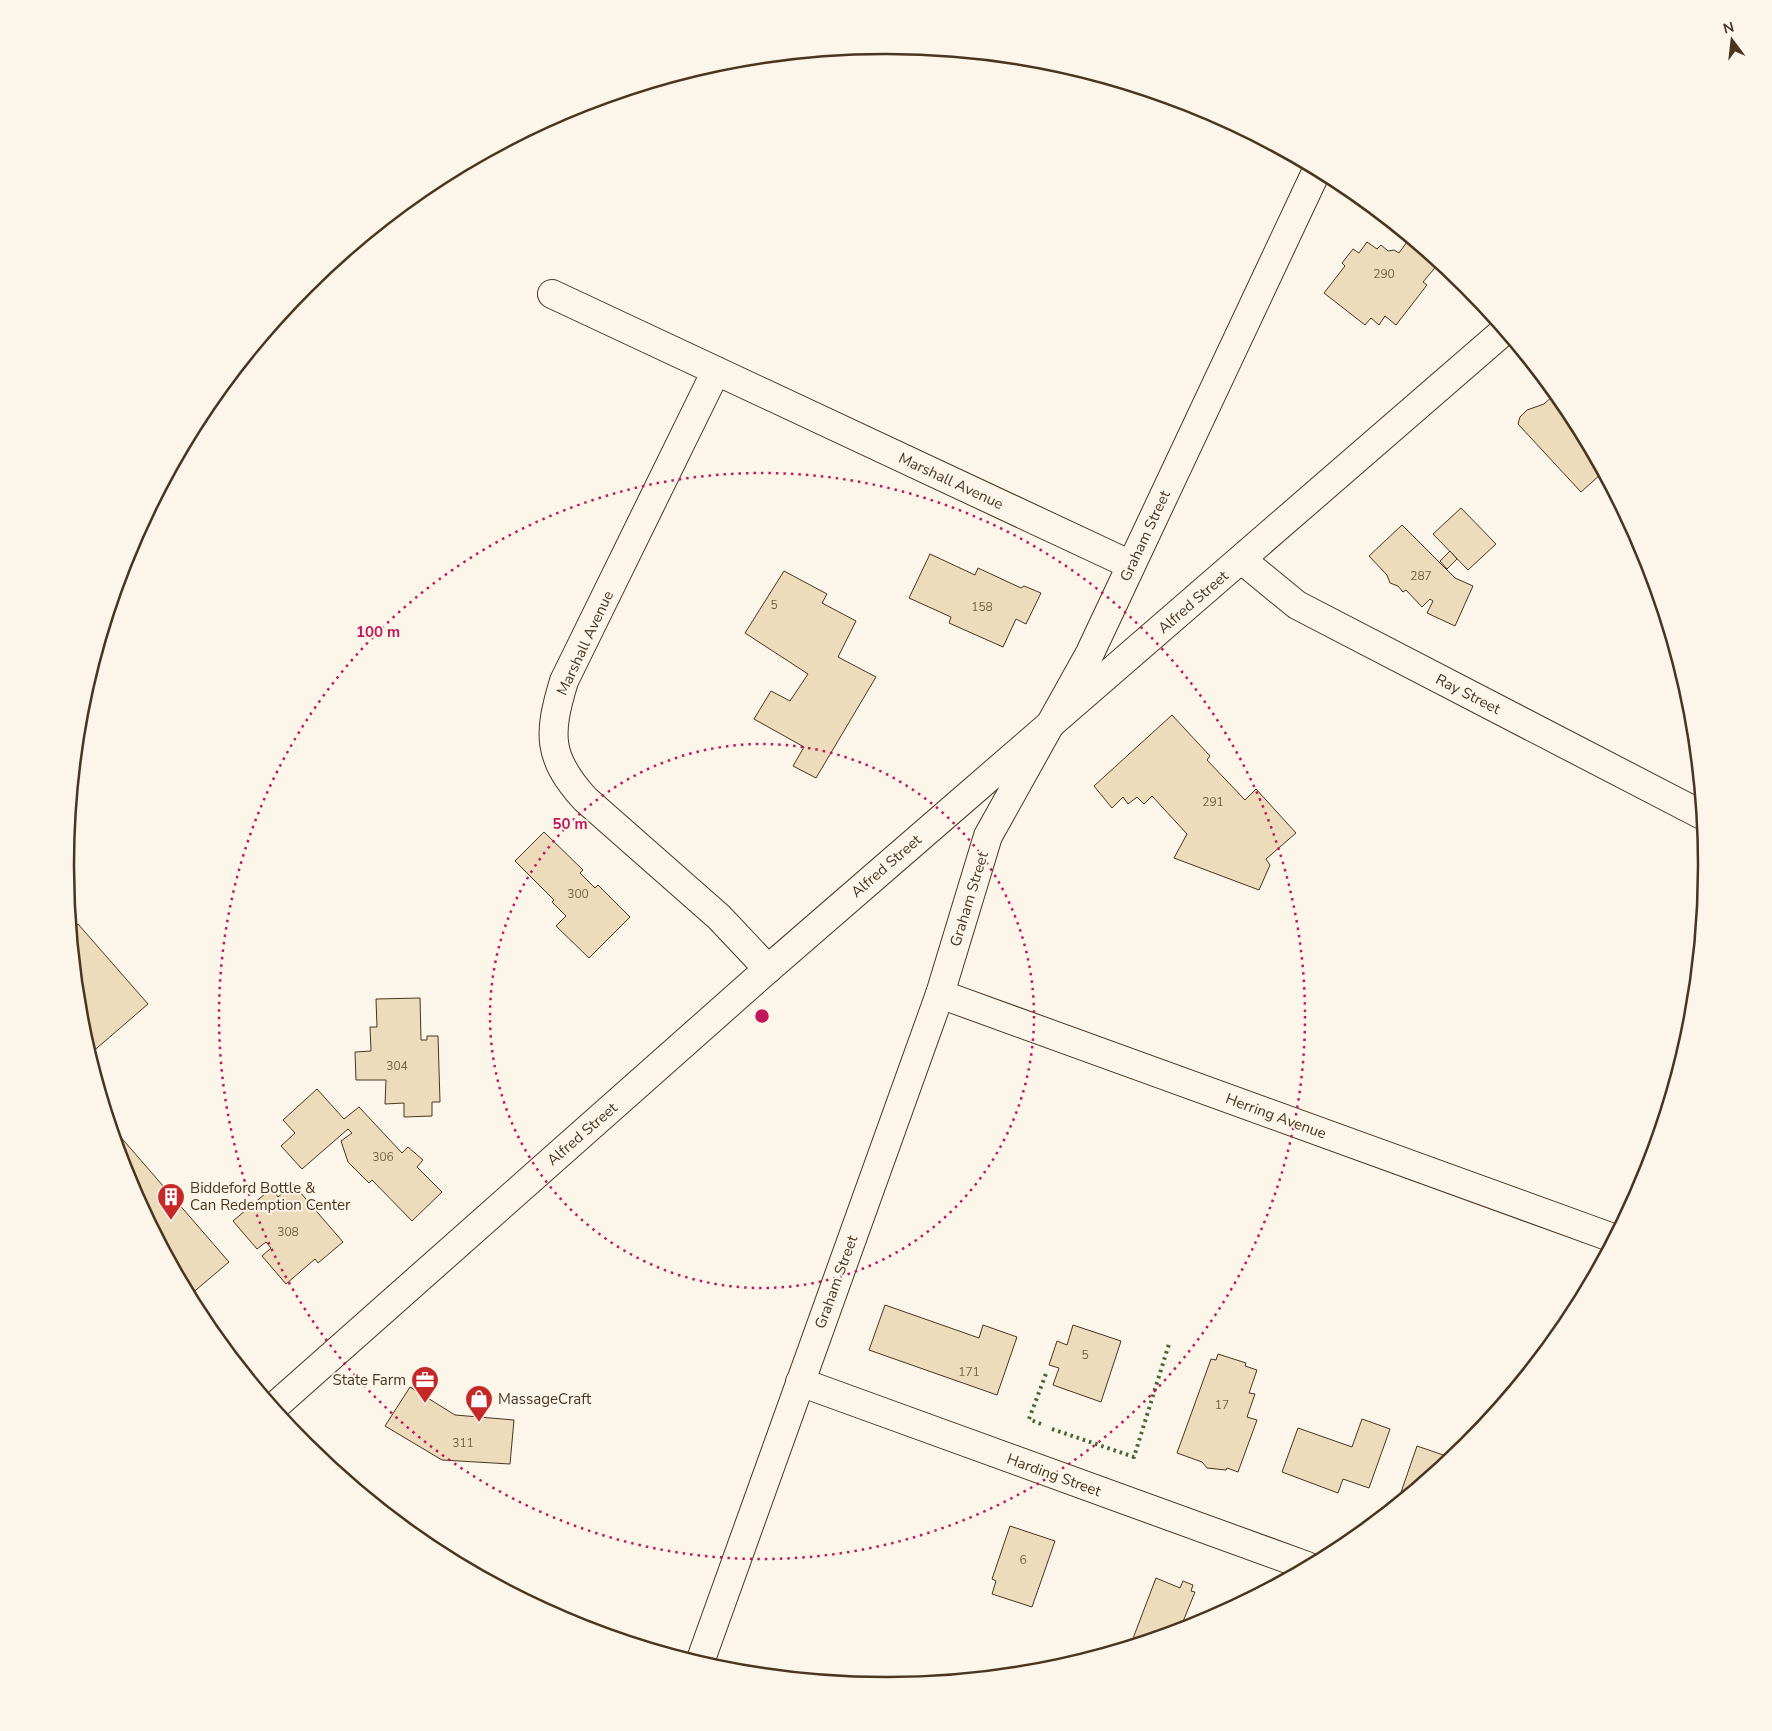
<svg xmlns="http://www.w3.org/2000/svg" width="1772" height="1731" font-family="'Nunito Sans',sans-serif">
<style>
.building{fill:#ecdcbc;stroke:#4a3520}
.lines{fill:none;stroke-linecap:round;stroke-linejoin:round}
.street-casing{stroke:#4a3520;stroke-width:30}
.secondary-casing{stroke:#4a3520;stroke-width:30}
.street{stroke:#fbf6e9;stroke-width:28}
.secondary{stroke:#fbf6e9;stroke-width:28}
.hedge{stroke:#436837;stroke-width:4;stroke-dasharray:2.5 4;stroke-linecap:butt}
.ring{fill:none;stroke:#c2185b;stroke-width:2.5;stroke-dasharray:2.5 5}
.labels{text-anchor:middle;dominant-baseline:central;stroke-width:4;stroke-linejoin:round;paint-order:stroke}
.number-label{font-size:12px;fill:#725f47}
.street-label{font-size:15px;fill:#4a3520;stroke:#fbf6e9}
.poi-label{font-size:15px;fill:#4a3520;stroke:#fbf6e9;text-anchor:start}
.rim{fill:none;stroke:#4a3520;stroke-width:2.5}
.centre{fill:#c2185b;stroke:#fbf6e9;stroke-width:2.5}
.ring-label{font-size:15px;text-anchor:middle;font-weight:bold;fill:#c2185b;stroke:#fbf6e9;stroke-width:4;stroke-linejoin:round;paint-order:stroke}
</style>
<rect width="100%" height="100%" fill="#fbf6e9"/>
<g class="building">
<polygon points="1409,239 1439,263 1423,282 1427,285 1396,325 1385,316 1379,325 1371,318 1365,325 1324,293 1345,266 1342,263 1353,249 1359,253 1367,242 1377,249 1381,245 1388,251 1394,250 1399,253"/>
<polygon points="1555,394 1568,410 1602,473 1581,492 1518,424 1520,417 1527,410 1544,404"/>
<polygon points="1461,508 1496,544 1468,570 1433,534"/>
<polygon points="1402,525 1455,578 1473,586 1455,626 1427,613 1433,601 1430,599 1422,607 1406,590 1403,592 1398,586 1390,583 1387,575 1369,556"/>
<polygon points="1450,551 1457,559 1447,569 1440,561"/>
<polygon points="930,554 975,575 978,568 1021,588 1024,586 1041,593 1026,624 1016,619 1003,647 949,623 951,617 909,598"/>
<polygon points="784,571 827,594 822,603 856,621 838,657 876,677 816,778 793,766 804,747 754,719 771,691 790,701 808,674 745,633"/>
<polygon points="1172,715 1210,756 1207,760 1245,800 1256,789 1296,833 1266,859 1270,865 1259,890 1174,858 1187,834 1152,796 1144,804 1137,797 1128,804 1123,797 1112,808 1094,786"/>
<polygon points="544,832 583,870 580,873 595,888 598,885 630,917 589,958 556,926 566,916 552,902 554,900 515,861"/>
<polygon points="78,924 148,1004 90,1054 81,1025 72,930"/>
<polygon points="420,998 421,1040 427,1040 427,1036 438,1036 440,1102 432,1102 432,1116 404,1117 404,1103 385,1104 386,1080 356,1080 355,1052 371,1051 370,1027 377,1027 376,999"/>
<polygon points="317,1089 344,1119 359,1107 402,1153 408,1147 423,1160 417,1167 442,1192 412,1221 372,1180 369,1183 348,1162 341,1141 352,1133 348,1129 302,1169 281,1146 295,1133 283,1120"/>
<polygon points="112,1127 229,1262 190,1295 128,1179"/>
<polygon points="293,1184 343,1242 318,1263 315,1259 286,1284 262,1256 271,1248 266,1242 257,1249 233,1221 272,1188 278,1197"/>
<polygon points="885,1305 979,1338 983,1325 1017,1337 997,1395 869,1350"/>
<polygon points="1073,1325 1121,1341 1101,1402 1053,1385 1059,1368 1049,1365 1057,1341 1067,1345"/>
<polygon points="1218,1354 1246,1363 1245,1366 1257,1370 1249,1393 1255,1394 1247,1417 1257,1420 1238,1472 1227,1468 1226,1470 1207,1468 1202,1462 1177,1453 1211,1359 1216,1360"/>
<polygon points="410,1387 455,1415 514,1420 510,1464 442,1460 385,1426"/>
<polygon points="1362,1419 1390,1429 1369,1488 1343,1479 1338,1493 1282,1472 1298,1428 1352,1447"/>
<polygon points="1417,1446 1452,1458 1398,1501"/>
<polygon points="1010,1526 1055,1541 1032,1607 992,1594 996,1581 992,1579"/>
<polygon points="1156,1578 1180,1588 1183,1581 1193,1585 1191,1591 1195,1592 1180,1629 1137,1643 1132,1641"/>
</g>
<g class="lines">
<defs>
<g id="street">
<polyline points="552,294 1131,565"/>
<path d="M716 371 564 681C548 734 547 757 585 799L719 917 768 969"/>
<polyline points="1242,560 1297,605 1702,815"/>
<polyline points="940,994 1613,1238"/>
<polyline points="800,1382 1307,1566"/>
<polyline points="700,1662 940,994 988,836 1090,653 1317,170"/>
</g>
<polyline id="secondary" points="274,1407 768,969 1504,331"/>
</defs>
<use href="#street" class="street-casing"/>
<use href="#secondary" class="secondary-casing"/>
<use href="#street" class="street"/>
<use href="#secondary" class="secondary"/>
<g class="hedge">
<polyline points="1041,1424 1029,1419 1047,1371"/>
<polyline points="1052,1429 1134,1457 1169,1344"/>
</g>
</g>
<g class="ring">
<circle cx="762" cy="1016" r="272"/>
<circle cx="762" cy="1016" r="543"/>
</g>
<defs>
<symbol id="building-pin" viewBox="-11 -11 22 30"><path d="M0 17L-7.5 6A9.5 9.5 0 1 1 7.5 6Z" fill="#c62828" stroke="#fbf6e9"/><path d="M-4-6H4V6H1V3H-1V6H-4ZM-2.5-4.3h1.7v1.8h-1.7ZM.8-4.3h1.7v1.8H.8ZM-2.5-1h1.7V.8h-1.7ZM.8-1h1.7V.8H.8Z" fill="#fff"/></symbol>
<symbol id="office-pin" viewBox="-11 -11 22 30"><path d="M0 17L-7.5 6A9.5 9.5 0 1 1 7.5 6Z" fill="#c62828" stroke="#fbf6e9"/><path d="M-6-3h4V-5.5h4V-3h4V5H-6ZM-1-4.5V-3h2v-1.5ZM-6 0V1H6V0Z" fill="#fff"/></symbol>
<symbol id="shop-pin" viewBox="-11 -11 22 30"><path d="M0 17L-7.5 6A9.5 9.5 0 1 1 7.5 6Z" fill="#c62828" stroke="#fbf6e9"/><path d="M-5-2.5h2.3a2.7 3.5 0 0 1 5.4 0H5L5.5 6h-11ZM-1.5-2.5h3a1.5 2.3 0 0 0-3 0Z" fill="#fff"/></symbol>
</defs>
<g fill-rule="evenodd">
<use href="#building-pin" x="155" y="1181" width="32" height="43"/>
<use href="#office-pin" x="409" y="1364" width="32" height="43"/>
<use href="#shop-pin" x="463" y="1383" width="32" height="43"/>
</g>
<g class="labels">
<g class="number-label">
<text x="1384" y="274">290</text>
<text x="1421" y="576">287</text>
<text x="774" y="605">5</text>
<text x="982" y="607">158</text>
<text x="1213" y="802">291</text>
<text x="578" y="894">300</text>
<text x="397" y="1066">304</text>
<text x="383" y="1157">306</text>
<text x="288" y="1232">308</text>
<text x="1085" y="1355">5</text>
<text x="969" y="1372">171</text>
<text x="1222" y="1405">17</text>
<text x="463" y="1443">311</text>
<text x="1023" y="1560">6</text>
</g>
<g class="street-label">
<text transform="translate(951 481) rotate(25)">Marshall Avenue</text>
<text transform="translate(1145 536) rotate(-65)">Graham Street</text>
<text transform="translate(1193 602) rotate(-41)">Alfred Street</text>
<text transform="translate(585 643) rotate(-65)">Marshall Avenue</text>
<text transform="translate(1468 694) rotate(27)">Ray Street</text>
<text transform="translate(886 866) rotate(-41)">Alfred Street</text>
<text transform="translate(969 899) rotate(-73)">Graham Street</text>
<text transform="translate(1276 1116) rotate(20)">Herring Avenue</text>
<text transform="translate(582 1134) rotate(-41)">Alfred Street</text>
<text transform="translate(836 1282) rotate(-70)">Graham Street</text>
<text transform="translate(1054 1475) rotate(20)">Harding Street</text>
</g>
<g class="poi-label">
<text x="190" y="1188">Biddeford Bottle &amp;<tspan x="190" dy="17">Can Redemption Center</tspan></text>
<text x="406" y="1380" text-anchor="end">State Farm</text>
<text x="498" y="1399">MassageCraft</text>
</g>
</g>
<path d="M0 0H1772V1731H0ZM885 54H887A811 811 0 0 1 1698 865V866A811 811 0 0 1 887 1677H885A811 811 0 0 1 74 866V865A811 811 0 0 1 885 54Z" fill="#fbf6e9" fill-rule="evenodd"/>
<path class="rim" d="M885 54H887A811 811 0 0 1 1698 865V866A811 811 0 0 1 887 1677H885A811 811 0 0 1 74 866V865A811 811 0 0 1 885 54Z"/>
<circle cx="762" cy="1016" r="8" class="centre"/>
<g class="ring-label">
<text x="378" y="637">100 m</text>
<text x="570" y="829">50 m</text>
</g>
<g transform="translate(1732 40) rotate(345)" stroke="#fbf6e9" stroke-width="4" paint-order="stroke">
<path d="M0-4L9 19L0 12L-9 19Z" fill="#4a3520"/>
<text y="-8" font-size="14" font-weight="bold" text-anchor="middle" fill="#4a3520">N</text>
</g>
</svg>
